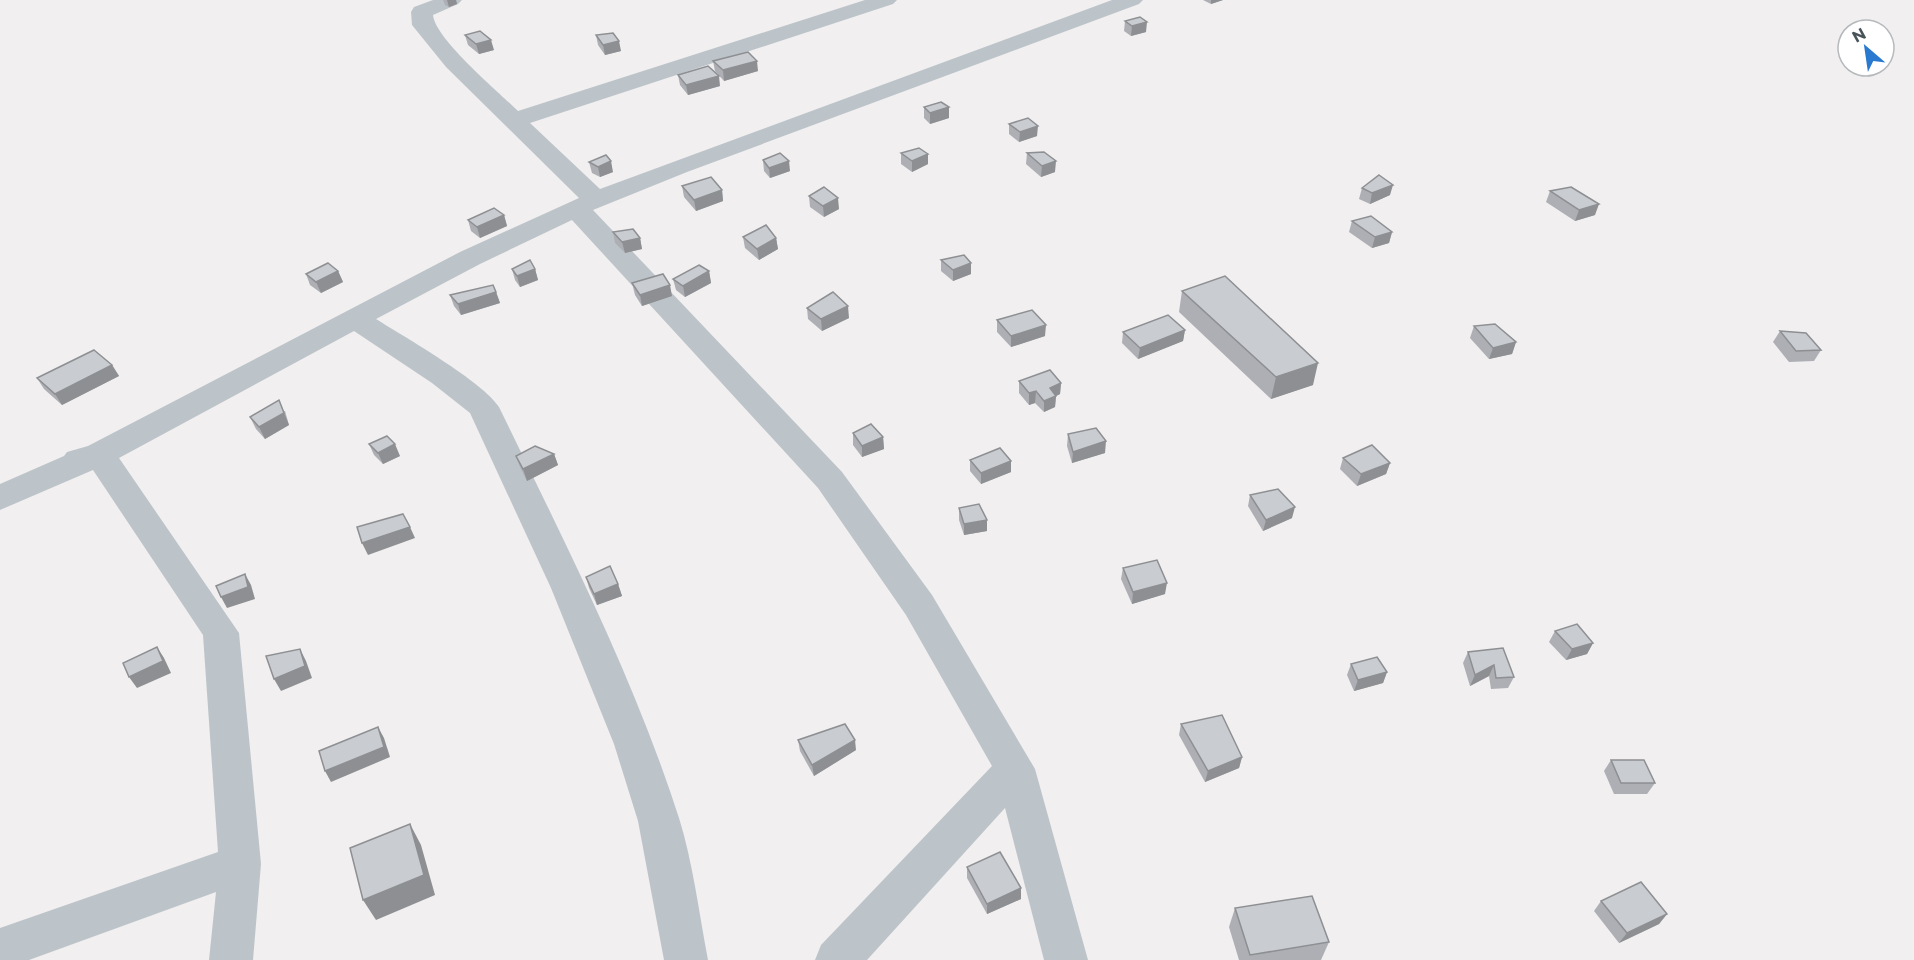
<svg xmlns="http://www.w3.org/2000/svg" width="1914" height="960" font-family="Montserrat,sans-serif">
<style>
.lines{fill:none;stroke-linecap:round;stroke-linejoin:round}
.minor{fill:#bcc4ca;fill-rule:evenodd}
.wall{fill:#adafb4}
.shaded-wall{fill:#8d8f92}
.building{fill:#c9ccd1;stroke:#8d8f92;stroke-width:1.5}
</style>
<rect width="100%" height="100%" fill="#f1efef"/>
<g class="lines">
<path class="minor" d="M433 0H462L458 4 433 15C435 39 499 92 518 111L865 0H897L893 4 530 123 600 189 1112 0H1143L1139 4 687 172 593 210 842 472 932 595 1035 769 1088 960H1044L1005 808 867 960H815L821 945 992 766 906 615 818 488 572 220 480 264 376 319C406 338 482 381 499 407 564 541 633 675 679 818 693 863 699 913 708 960H664L638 821 614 744 551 588 470 413 432 383 354 331 119 458 239 633 261 864 253 960H209L216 892 29 960H0V928L218 852 203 635 93 470 0 510V484L64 456 67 452 88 446 460 252 579 198 446 67 412 25 411 12 414 7Z"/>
</g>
<g class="wall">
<polygon points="443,0 456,0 457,4 449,7 445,5"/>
<polygon points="1203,0 1223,0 1211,4"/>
<polygon points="1125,21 1146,32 1131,36 1124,31"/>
<polygon points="465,35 494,50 479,54 468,45"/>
<polygon points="596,35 621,51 605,55 598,45"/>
<polygon points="713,61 758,71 724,81 715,71"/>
<polygon points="678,75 720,86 688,95 680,85"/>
<polygon points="924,107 949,107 949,118 930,124 924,118"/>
<polygon points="1009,124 1037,136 1019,142 1009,134"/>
<polygon points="901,153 928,164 912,172 901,164"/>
<polygon points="1027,153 1055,172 1041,177 1026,164"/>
<polygon points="763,160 790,171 770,178 764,171"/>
<polygon points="589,162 613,172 600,177 592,173"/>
<polygon points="682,186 722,190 723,201 696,211 684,197"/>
<polygon points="1362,188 1390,195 1370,204 1359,199"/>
<polygon points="1550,191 1595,215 1575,221 1546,202"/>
<polygon points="809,196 839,209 824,217 810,207"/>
<polygon points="504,215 507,226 480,238 471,231 468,220"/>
<polygon points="1352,221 1392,232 1389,243 1372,248 1349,232"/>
<polygon points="613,232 640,238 642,249 625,253 615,243"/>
<polygon points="743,237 776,238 778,249 759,260 745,248"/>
<polygon points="941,260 971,274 953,281 941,271"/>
<polygon points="512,269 535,269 538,280 520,287 515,280"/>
<polygon points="338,271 343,282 321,293 310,285 306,274"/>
<polygon points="709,271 711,283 685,297 676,290 673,279"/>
<polygon points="632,283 672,296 642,306 635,295"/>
<polygon points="1182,291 1313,385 1271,399 1179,312"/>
<polygon points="496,292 500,303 461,315 454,306 450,295"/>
<polygon points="807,308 849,318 822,331 808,319"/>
<polygon points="997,320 1045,336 1011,347 997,332"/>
<polygon points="1474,326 1516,342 1512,354 1489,359 1470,338"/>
<polygon points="1185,330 1183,341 1138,359 1122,343 1123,332"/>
<polygon points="1780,331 1821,350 1814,361 1789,362 1773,342"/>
<polygon points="112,365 119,376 62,405 44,389 37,378"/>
<polygon points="1019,381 1061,383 1060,394 1056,396 1055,407 1044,412 1035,403 1029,405 1019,393"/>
<polygon points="285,411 289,425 265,439 256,429 250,417"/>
<polygon points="853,433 883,437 884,449 862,457 853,445"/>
<polygon points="1068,434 1105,453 1072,463 1067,446"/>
<polygon points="369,444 400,456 383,464 374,455"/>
<polygon points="554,454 558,465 527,481 520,467 516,456"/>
<polygon points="1343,458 1390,463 1386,474 1357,486 1340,469"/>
<polygon points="970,460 1011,472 981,484 970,471"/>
<polygon points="1250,495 1292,518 1263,531 1248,506"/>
<polygon points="959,508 987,520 987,531 964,535 959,520"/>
<polygon points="1123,568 1165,594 1132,604 1121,579"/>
<polygon points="586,577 618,584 622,596 597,605 589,588"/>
<polygon points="1555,631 1593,643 1587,654 1566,660 1549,642"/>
<polygon points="1503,648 1514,677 1508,688 1491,689 1489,676 1470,686 1463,663 1468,652"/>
<polygon points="1351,664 1387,672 1383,683 1354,691 1347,675"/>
<polygon points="1181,724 1242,757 1239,768 1205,782 1179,735"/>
<polygon points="798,740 856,750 814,776 800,751"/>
<polygon points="1611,760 1655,783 1647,794 1614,794 1604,771"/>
<polygon points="967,867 1021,888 1021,899 987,914 967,878"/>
<polygon points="1601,901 1667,914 1659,924 1619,943 1594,911"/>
<polygon points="1235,908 1329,942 1321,960 1239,960 1229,927"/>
</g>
<g class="shaded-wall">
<polygon points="447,0 456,0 457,4 449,7"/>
<polygon points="1211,0 1223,0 1211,4"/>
<polygon points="1147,22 1146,32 1131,36 1132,26"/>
<polygon points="491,40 494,50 479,54 476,44"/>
<polygon points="619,41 621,51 605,55 603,45"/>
<polygon points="757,61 758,71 724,81 723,70"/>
<polygon points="719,76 720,86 688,95 686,85"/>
<polygon points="949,107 949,118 930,124 930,113"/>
<polygon points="1038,126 1037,136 1019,142 1020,132"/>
<polygon points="928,154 928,164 912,172 912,161"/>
<polygon points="611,161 613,172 600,177 598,167"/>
<polygon points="789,161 790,171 770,178 769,168"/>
<polygon points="1056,161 1055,172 1041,177 1042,166"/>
<polygon points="1393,185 1390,195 1370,204 1372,193"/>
<polygon points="722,190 723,201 696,211 694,200"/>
<polygon points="838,198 839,209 824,217 823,206"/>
<polygon points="1599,204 1595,215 1575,221 1579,210"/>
<polygon points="504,215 507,226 480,238 477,227"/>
<polygon points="1392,232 1389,243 1372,248 1375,237"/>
<polygon points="640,238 642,249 625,253 622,242"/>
<polygon points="776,238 778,249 759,260 757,249"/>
<polygon points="971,263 971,274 953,281 953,270"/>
<polygon points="535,269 538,280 520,287 517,276"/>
<polygon points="338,271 343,282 321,293 316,282"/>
<polygon points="709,271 711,283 685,297 683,286"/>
<polygon points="670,285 672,296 642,306 640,295"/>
<polygon points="496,292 500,303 461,315 458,304"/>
<polygon points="848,306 849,318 822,331 821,319"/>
<polygon points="1046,325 1045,336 1011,347 1011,336"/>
<polygon points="1185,330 1183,341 1138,359 1140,348"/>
<polygon points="1516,342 1512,354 1489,359 1493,348"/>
<polygon points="1318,363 1313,385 1271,399 1276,377"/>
<polygon points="112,365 119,376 62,405 55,394"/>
<polygon points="1061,383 1060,394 1056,396 1055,407 1044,412 1044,401 1050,388"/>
<polygon points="1036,391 1035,403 1029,405 1029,393"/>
<polygon points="279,400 289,425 265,439 259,427"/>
<polygon points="883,437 884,449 862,457 862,446"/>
<polygon points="1106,441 1105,453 1072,463 1073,452"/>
<polygon points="395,444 400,456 383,464 378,453"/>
<polygon points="554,454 558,465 527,481 523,469"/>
<polygon points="1011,461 1011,472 981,484 981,473"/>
<polygon points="1390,463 1386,474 1357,486 1361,474"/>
<polygon points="1295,507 1292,518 1263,531 1266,520"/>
<polygon points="987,520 987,531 964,535 964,524"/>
<polygon points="410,527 415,538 368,555 362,543"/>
<polygon points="245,574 251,585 255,599 227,608 221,597"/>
<polygon points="1167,583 1165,594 1132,604 1133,592"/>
<polygon points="618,584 622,596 597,605 594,594"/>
<polygon points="1593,643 1587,654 1566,660 1572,649"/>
<polygon points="157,647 164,658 171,673 137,688 129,677"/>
<polygon points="300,649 306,661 312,678 281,691 274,679"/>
<polygon points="1494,665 1489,676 1470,686 1475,675"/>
<polygon points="1387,672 1383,683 1354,691 1358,680"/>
<polygon points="378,727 384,738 390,757 331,782 325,771"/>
<polygon points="855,740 856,750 814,776 812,765"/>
<polygon points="1242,757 1239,768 1205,782 1208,771"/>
<polygon points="410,824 421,845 435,895 376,920 363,900"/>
<polygon points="1021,888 1021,899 987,914 987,904"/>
<polygon points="1667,914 1659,924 1619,943 1627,933"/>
</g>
<g class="building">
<polygon points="1140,17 1147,22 1132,26 1125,21"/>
<polygon points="480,31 491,40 476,44 465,35"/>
<polygon points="613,33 619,41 603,45 596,35"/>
<polygon points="748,52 757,61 723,70 713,61"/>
<polygon points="708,66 719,76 686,85 678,75"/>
<polygon points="941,102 949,107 930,113 924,107"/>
<polygon points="1028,118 1038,126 1020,132 1009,124"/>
<polygon points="919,148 928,154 912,161 901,153"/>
<polygon points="1044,152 1056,161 1042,166 1027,153"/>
<polygon points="780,153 789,161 769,168 763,160"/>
<polygon points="606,155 611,161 598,167 589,162"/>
<polygon points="1379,175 1393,185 1372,193 1362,188"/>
<polygon points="711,177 722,190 694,200 682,186"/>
<polygon points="824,187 838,198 823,206 809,196"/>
<polygon points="1571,187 1599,204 1579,210 1550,191"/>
<polygon points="494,208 504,215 477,227 468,220"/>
<polygon points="1371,216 1392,232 1375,237 1352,221"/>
<polygon points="766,225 776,238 757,249 743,237"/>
<polygon points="633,229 640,238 622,242 613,232"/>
<polygon points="964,255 971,263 953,270 941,260"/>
<polygon points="530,260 535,269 517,276 512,269"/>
<polygon points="328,263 338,271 316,282 306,274"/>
<polygon points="699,265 709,271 683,286 673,279"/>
<polygon points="663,274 670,285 640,295 632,283"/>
<polygon points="1225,276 1318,363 1276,377 1182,291"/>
<polygon points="493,285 496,292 458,304 450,295"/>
<polygon points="833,292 848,306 821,319 807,308"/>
<polygon points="1032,310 1046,325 1011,336 997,320"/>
<polygon points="1168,315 1185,330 1140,348 1123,332"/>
<polygon points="1495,324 1516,342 1493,348 1474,326"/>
<polygon points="1780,331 1806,333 1821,350 1796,351"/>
<polygon points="94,350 112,365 55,394 37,378"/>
<polygon points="1050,370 1061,383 1050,388 1056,396 1044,401 1036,391 1029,393 1019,381"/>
<polygon points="279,400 284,413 259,427 250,417"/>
<polygon points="871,424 883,437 862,446 853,433"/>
<polygon points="1096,428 1106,441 1073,452 1068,434"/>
<polygon points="387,436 395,444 378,453 369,444"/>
<polygon points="1372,445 1390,463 1361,474 1343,458"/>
<polygon points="535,446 554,454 523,469 516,456"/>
<polygon points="1000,448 1011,461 981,473 970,460"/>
<polygon points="1278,489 1295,507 1266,520 1250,495"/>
<polygon points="979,504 987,520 964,524 959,508"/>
<polygon points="403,514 410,527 362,543 357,527"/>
<polygon points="1157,560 1167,583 1133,592 1123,568"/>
<polygon points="610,566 618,584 594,594 586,577"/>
<polygon points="245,574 248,587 221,597 216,586"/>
<polygon points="1577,624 1593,643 1572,649 1555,631"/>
<polygon points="157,647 163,661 129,677 123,663"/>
<polygon points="1503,648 1514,677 1496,678 1494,665 1475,675 1468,652"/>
<polygon points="300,649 305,666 274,679 266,656"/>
<polygon points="1377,657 1387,672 1358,680 1351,664"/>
<polygon points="1222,715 1242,757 1208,771 1181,724"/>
<polygon points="845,724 855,740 812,765 798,740"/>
<polygon points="378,727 384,747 325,771 319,751"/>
<polygon points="1611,760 1644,760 1655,783 1621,783"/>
<polygon points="410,824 424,875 363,900 350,848"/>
<polygon points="1000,852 1021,888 987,904 967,867"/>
<polygon points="1641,882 1667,914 1627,933 1601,901"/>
<polygon points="1312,896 1329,942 1250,955 1235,908"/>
</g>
<g transform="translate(1866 48) rotate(331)"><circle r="28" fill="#ffffff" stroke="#b6babd" stroke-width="1.5"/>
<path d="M0-4.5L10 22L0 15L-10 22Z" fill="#2a79d0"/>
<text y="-9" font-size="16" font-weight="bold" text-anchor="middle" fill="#49535a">N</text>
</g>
</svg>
